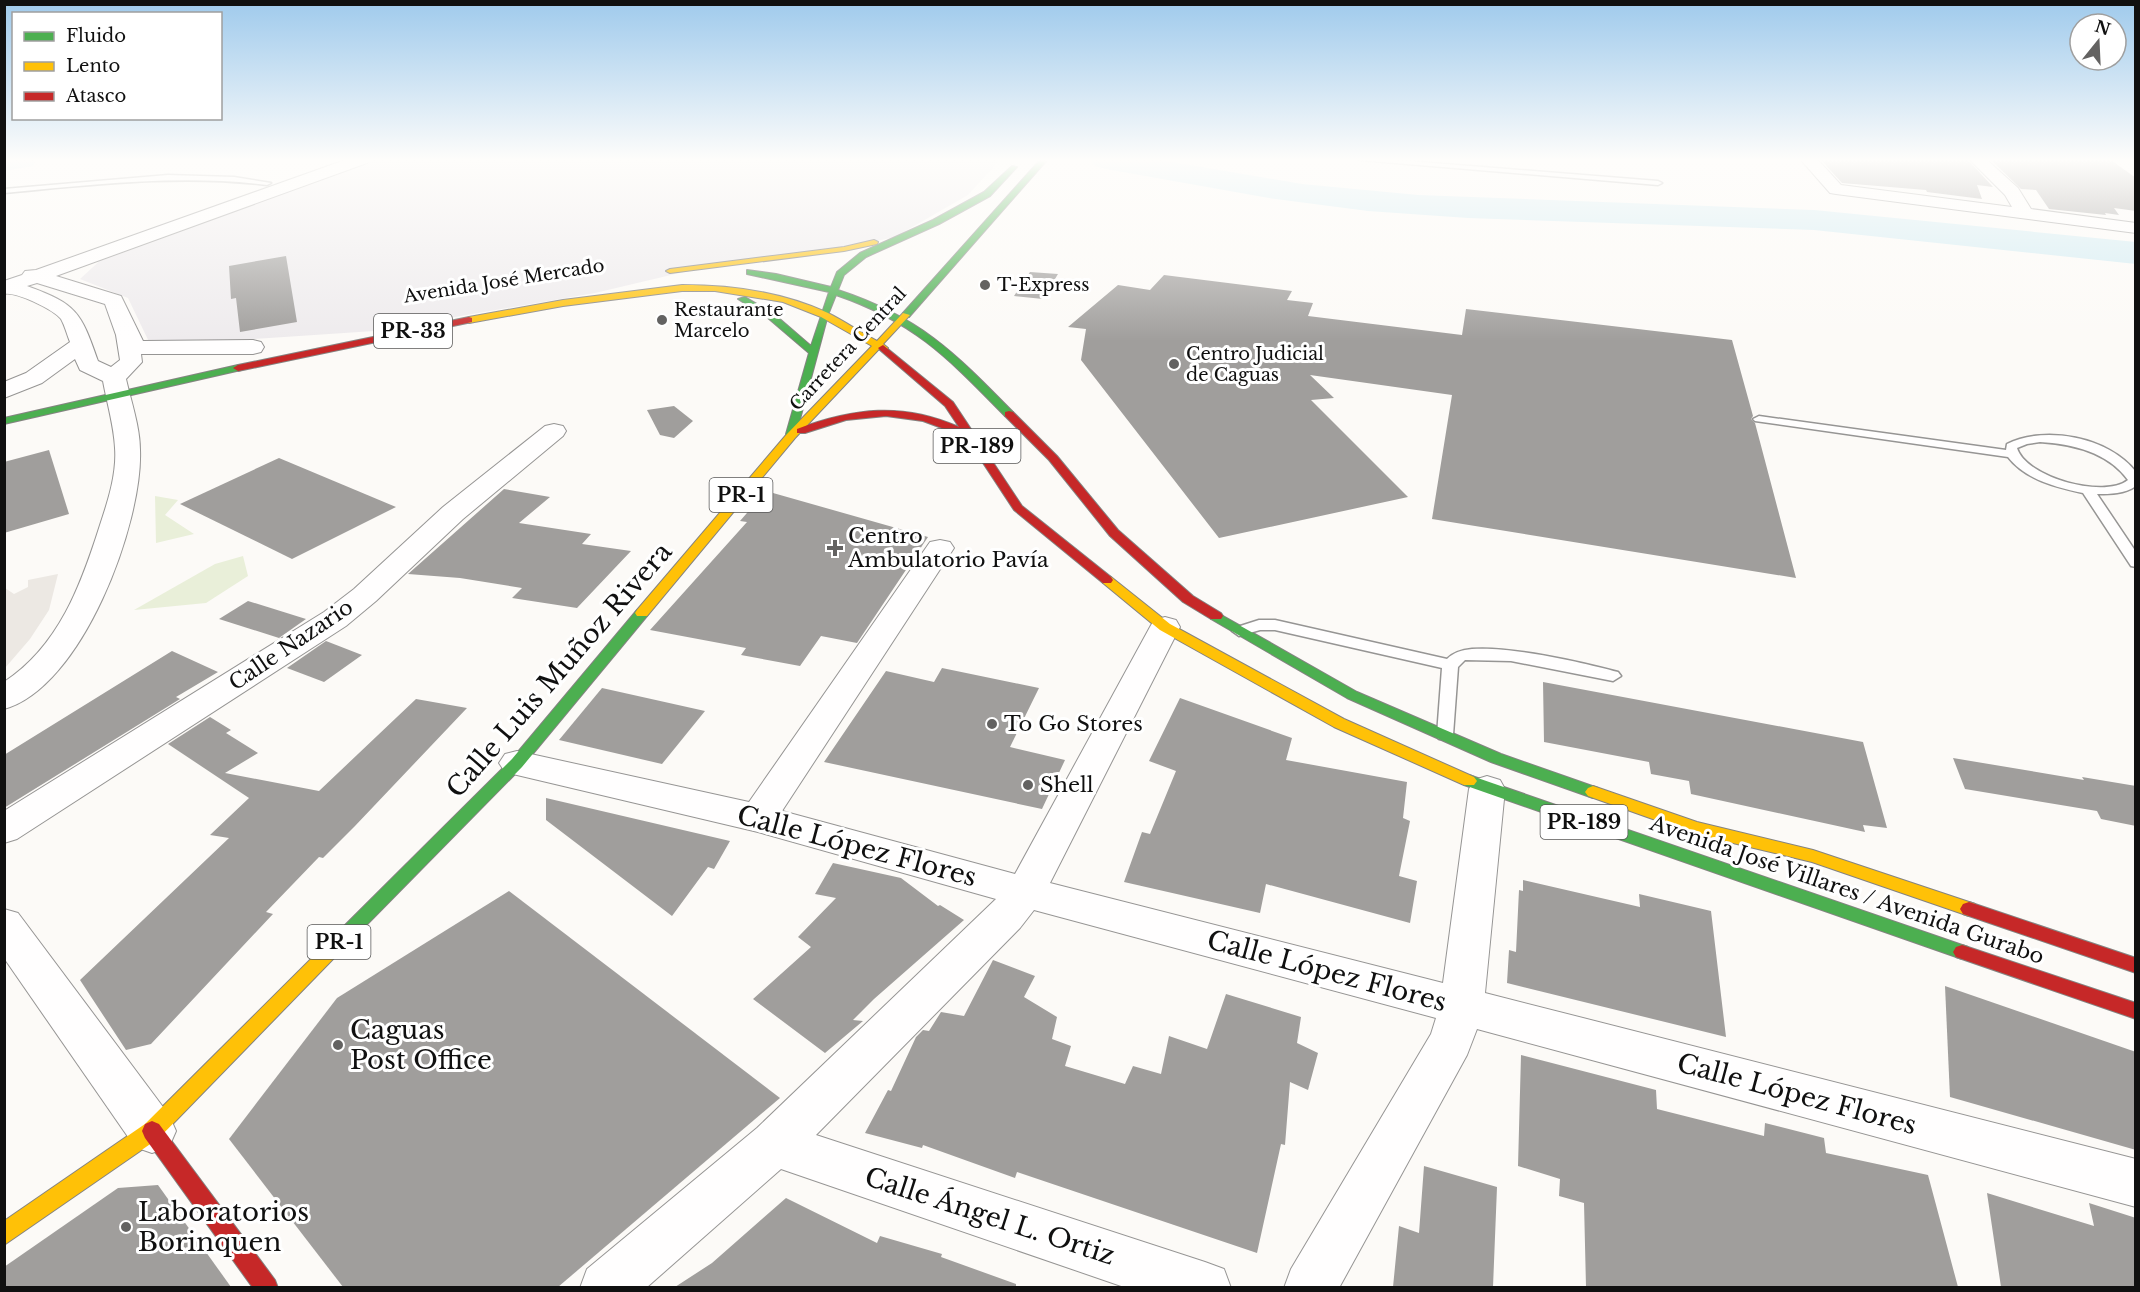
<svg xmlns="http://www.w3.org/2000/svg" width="2140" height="1292" font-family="'Libre Baskerville',serif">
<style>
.industrial{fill:#eeebed}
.green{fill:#e9efd9}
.plaza{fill:#ece8e3}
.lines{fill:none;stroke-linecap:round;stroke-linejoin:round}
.river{fill:#d1ebf2;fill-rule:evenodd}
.building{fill:#a09e9c}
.lane-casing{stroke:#969594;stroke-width:3}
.street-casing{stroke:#969594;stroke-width:2}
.fast-casing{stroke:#848381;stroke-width:2}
.slow-casing{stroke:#848381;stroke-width:2}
.jam-casing{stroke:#848381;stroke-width:2}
.lane{fill:#fffefe;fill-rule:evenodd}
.street{fill:#fffefe;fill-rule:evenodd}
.fast{fill:#4caf50;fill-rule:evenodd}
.slow{fill:#ffc107;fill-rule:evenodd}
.jam{fill:#c62828;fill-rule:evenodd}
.poi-dot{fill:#636261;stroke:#fff;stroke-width:2}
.labels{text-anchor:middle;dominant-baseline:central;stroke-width:6;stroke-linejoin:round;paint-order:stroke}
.far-street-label{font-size:18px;fill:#101010;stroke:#fff}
.far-poi-label{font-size:18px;fill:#101010;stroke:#fff;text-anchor:start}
.shield{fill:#fff;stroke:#585858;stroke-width:1.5}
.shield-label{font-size:20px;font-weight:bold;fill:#101010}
.poi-label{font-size:21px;fill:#101010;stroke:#fff;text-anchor:start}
.street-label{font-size:21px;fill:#101010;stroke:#fff}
.near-street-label{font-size:26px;fill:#101010;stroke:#fff}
.near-poi-label{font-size:26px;fill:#101010;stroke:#fff;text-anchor:start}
</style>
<rect width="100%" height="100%" fill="#fcfaf7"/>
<polygon class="industrial" points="370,160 1000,160 968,195 895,237 819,253 709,266 595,293 374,331 151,346 128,298 80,279 105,256"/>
<g class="green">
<polygon points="155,496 178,500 165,515 194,534 156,543"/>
<polygon points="243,556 248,576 206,603 134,610 215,564"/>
</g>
<polygon class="plaza" points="58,574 49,610 30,639 5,668 5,588 14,594 28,587 28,580"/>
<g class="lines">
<g class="river">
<polygon points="4,160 37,160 33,166 4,171"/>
<polygon points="1091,160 1161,160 1302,184 1418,195 1814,210 2136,242 2136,264 1814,230 1468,218 1368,211 1269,198 1106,169 1095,166"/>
</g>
</g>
<g class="building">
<polygon points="1821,160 1968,160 1993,187 1977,185 1982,199 1927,192 1926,190 1842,183"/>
<polygon points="1991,160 2111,160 2136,178 2136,211 2114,208 2119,215 2105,213 2106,215 2049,209 2036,190 2021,189"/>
<polygon points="286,256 297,322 240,332 236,298 231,299 229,266"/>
<polygon points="1030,272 1058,274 1043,299 1014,296"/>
<polygon points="1164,275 1292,291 1287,300 1313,303 1308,316 1462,335 1466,309 1732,340 1753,416 1751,419 1755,423 1796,578 1432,519 1452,395 1310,375 1334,398 1311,400 1408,497 1219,538 1081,360 1086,329 1068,327 1118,285 1150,290"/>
<polygon points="674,406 693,421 674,438 660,435 647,410"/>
<polygon points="49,450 69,514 4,533 4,462"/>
<polygon points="279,458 396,507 292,559 180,504"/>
<polygon points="504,489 550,497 519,523 591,534 582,544 631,551 577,608 512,598 522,588 460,578 408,574"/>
<polygon points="766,491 928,537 857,643 821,636 800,666 741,655 746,648 650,630 747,522 740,521"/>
<polygon points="248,601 306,619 279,638 219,619"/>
<polygon points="326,641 362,655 324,682 287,668"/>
<polygon points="172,651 218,672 176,697 180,699 4,808 4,755"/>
<polygon points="942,668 1039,688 1010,747 1065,760 1042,809 824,762 886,671 934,682"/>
<polygon points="1543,682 1863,742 1887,828 1863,825 1865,832 1691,794 1689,781 1651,774 1649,762 1544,742"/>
<polygon points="602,688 705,711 662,764 559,740"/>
<polygon points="1180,698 1292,738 1286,760 1407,782 1403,818 1410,821 1399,876 1417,881 1410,923 1266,884 1260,913 1124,882 1142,832 1150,834 1176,771 1149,761"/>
<polygon points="416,699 467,708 355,826 323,858 319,857 266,912 273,914 151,1044 126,1050 80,980 229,838 210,835 249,798 168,744 210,717 231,730 226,733 258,753 225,773 319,791"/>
<polygon points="1953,758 2084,780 2082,777 2136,786 2136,826 2101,819 2097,811 1965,789"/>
<polygon points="546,798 730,841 714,869 708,867 672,916 546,820"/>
<polygon points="833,863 901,878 938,906 940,905 964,920 874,999 853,1020 863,1021 825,1053 753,999 811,947 798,937 836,898 815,894"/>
<polygon points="1523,880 1640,907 1639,894 1711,911 1726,1037 1507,983 1509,950 1516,952 1519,890 1523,891"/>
<polygon points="509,891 780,1098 558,1287 343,1287 229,1139 337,998"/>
<polygon points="993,960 1035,976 1024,997 1057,1017 1052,1039 1071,1046 1065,1066 1125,1084 1133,1066 1161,1074 1169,1036 1207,1049 1226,994 1301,1017 1297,1043 1318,1053 1308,1090 1290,1082 1285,1145 1281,1144 1257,1253 1017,1172 1015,1178 923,1145 922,1148 865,1133 888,1090 891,1091 916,1037 923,1030 929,1031 941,1012 964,1016"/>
<polygon points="1945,986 2136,1052 2136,1150 1950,1097"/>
<polygon points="1521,1055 1656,1090 1657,1109 1764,1136 1765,1123 1824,1138 1826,1153 1928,1175 1958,1287 1586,1287 1584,1203 1559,1196 1560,1179 1518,1166"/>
<polygon points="1424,1166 1497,1187 1493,1287 1393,1287 1399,1226 1419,1233"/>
<polygon points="158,1185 231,1287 4,1287 4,1267 118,1188"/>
<polygon points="1987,1193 2094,1226 2089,1203 2136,1218 2136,1287 2001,1287"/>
<polygon points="786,1198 877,1243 880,1236 942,1254 941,1257 1016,1284 1016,1287 675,1287 712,1263"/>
</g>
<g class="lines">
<defs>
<g id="lane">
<polygon points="1360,160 1395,160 1658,181 1662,183 1658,185"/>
<path d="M168 175 234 177 271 183 267 185C179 174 92 185 4 193V189Z"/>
<path d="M1759 416 2006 450 2007 444C2045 425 2109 437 2136 472V486C2124 494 2111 494 2097 494L2136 552V567L2131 566 2083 493C2056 487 2026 480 2008 457L1755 421 1753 419ZM2040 442C2072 444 2108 452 2128 480 2105 499 2026 478 2017 448L2027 444Z"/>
<path d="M1259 620H1275L1447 659C1454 652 1462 650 1472 649 1510 646 1581 662 1618 672L1621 676 1613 681 1511 661 1465 660 1458 667 1453 735 1451 739H1439L1437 735 1442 668 1275 630H1260L1239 636 1232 631 1234 628Z"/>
</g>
<g id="street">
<path d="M345 160H369L367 163 56 276 121 296 143 341 253 340 261 342 264 347 261 352 253 354H141L142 362 126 379C131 401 140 427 140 450 143 523 82 688 4 709V682C59 646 81 585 100 525 108 501 117 473 115 448 114 426 107 403 103 381L80 370 75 359 42 383 4 398V382L26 373 70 342C67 335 65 326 61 319 53 309 15 291 4 294V281L22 275 25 271 36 270ZM37 283 105 304 116 335 120 360 111 367 98 361C81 312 77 304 27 286Z"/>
<polygon points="1801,160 1818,160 1841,185 2012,207 2005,195 1970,160 1987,160 2018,188 2031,209 2136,223 2136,233 1836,194 1830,193"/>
<polygon points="554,424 563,426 566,431 563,436 463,519 376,601 346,626 17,839 4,843 4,811 324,612 354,589 443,507 545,426"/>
<polygon points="940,540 950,542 954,548 782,811 1015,874 1150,627 1154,620 1165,617 1176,620 1180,627 1050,883 1443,983 1469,789 1474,780 1487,776 1500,780 1505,789 1485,993 2136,1159 2136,1207 1477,1029 1467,1055 1339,1288 1284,1288 1291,1269 1431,1034 1436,1018 1034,910 1020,928 816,1135 1205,1262 1224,1269 1231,1288 1127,1288 781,1169 646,1288 580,1288 587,1269 757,1128 996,899 758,832 517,775 505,772 499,763 505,754 517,751 749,802 930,542"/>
<polygon points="4,909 18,913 169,1115 176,1131 169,1147 152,1153 135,1147 4,958"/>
</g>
<g id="fast">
<polygon points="1040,160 1047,160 909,317 903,317 903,313"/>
<path d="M1012 166 1017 167 990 196 939 224 866 257 844 275 838 290C920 317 954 352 1013 412V416H1005C949 359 915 322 836 295L828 315 796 434 795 436H787L786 434 809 353 768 318 738 299 745 297 774 314 811 346 829 292 747 274V270L776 274 831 287 837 272 860 253 933 220 984 192Z"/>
<polygon points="238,365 241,366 241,370 4,424 4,418"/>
<polygon points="642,609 647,610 649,613 647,616 522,767 335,957 329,959 323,957 320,952 323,947 512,759 637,610"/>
<polygon points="1216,612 1357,692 1501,754 1598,788 1601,792 1598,796 1593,798 1491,762 1347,698 1211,619 1209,616 1211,613"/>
<polygon points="1469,775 1968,947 1971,952 1968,957 1962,959 1464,785 1461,781 1464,777"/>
</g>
<g id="slow">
<polygon points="874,240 878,242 877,244 844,251 670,273 666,271 670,269 844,247"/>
<path d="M682 285C731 285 783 292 828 313 844 321 860 332 877 341L903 313 910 315 883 344 888 348 886 350 879 349 795 438 647 616H637L635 613 637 610 787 434 872 346 821 317 783 302 715 291H682L563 306 469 323 465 320 469 317 563 300Z"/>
<polygon points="1107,576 1111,577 1170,624 1344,719 1474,777 1477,781 1474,785 1464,785 1334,727 1160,630 1103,583 1101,580 1103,577"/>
<polygon points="1593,786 1697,822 1813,850 1975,904 1978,909 1975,914 1969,916 1812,862 1695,834 1588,796 1585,792 1588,788"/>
<polygon points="329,945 335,947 338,952 335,957 159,1138 4,1245 4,1221 145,1124 323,947"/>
</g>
<g id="jam">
<polygon points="469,317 472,318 472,322 238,371 233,368 238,365"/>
<path d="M883 345 953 402 1022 506 1111 577 1113 580 1111 583H1103L1014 510 966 437 923 421 886 416 846 420 805 433H797V429C854 408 902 402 959 427L945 406 880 350 878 348Z"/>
<polygon points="1009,411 1013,412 1057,456 1118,530 1193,596 1221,613 1223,616 1221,619 1211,619 1183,602 1110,536 1049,460 1005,416 1005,412"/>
<polygon points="1969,902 2136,958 2136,973 1963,914 1960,909 1963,904"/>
<polygon points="1962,945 2136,1003 2136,1019 1956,957 1953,952 1956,947"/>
<polygon points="152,1121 159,1124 275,1280 278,1288 253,1288 145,1138 142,1131 145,1124"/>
</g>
</defs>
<use href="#lane" class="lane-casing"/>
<use href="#street" class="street-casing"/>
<use href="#fast" class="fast-casing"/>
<use href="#slow" class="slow-casing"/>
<use href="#jam" class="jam-casing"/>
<use href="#lane" class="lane"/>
<use href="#street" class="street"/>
<use href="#fast" class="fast"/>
<use href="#slow" class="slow"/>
<use href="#jam" class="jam"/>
</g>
<linearGradient id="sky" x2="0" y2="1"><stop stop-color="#9fcaec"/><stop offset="0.47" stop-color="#fefdfb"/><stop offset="1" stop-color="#fefdfb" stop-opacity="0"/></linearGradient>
<rect width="2140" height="341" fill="url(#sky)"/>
<g class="poi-dot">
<circle cx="985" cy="285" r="6"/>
<circle cx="662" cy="320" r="6"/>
<circle cx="1174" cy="364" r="6"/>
<path d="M832 539h6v6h6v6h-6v6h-6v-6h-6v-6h6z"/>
<circle cx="992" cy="724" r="6"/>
<circle cx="1028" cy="785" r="6"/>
<circle cx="338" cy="1045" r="6"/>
<circle cx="126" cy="1227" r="6"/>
</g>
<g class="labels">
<g class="far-street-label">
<text transform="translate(504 281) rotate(-9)">Avenida José Mercado</text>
<text transform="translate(848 349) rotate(-47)">Carretera Central</text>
</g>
<g class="far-poi-label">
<text x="997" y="285">T-Express</text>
<text x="674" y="310">Restaurante<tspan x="674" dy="21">Marcelo</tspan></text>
<text x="1186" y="354">Centro Judicial<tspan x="1186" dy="21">de Caguas</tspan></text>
</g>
<g class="shield">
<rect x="374" y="314" width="78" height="34" rx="4.5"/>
<rect x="933.5" y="429" width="87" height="34" rx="4.5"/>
<rect x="709.5" y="478" width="63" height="34" rx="4.5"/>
<rect x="1540.5" y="805" width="87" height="34" rx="4.5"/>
<rect x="307.5" y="925" width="63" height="34" rx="4.5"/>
</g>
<g class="shield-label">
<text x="413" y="331">PR-33</text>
<text x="977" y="446">PR-189</text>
<text x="741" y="495">PR-1</text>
<text x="1584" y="822">PR-189</text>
<text x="339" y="942">PR-1</text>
</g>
<g class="poi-label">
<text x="848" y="536">Centro<tspan x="848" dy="24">Ambulatorio Pavía</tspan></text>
<text x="1004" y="724">To Go Stores</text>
<text x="1040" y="785">Shell</text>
</g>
<g class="street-label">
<text transform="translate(291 645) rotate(-34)">Calle Nazario</text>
<text transform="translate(1847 890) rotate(19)">Avenida José Villares / Avenida Gurabo</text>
</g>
<g class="near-street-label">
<text transform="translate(559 670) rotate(-49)">Calle Luis Muñoz Rivera</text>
<text transform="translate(857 846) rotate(15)">Calle López Flores</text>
<text transform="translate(1327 971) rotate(15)">Calle López Flores</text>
<text transform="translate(1797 1094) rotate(15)">Calle López Flores</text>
<text transform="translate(990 1216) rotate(18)">Calle Ángel L. Ortiz</text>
</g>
<g class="near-poi-label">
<text x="350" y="1030">Caguas<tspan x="350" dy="30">Post Office</tspan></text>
<text x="138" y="1212">Laboratorios<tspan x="138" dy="30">Borinquen</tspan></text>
</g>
</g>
<rect width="2140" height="1292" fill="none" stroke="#101010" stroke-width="12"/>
<rect x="12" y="12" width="210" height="108" fill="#ffffff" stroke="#9f9f9f" stroke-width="1.5"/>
<rect x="24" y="32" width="30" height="9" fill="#4caf50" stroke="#9f9f9f" stroke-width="1.5"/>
<text x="66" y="42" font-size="18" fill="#101010">Fluido</text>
<rect x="24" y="62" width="30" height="9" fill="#ffc107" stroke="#9f9f9f" stroke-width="1.5"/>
<text x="66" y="72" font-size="18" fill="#101010">Lento</text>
<rect x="24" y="92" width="30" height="9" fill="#c62828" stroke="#9f9f9f" stroke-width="1.5"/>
<text x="66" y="102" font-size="18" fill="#101010">Atasco</text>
<g transform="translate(2098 42) rotate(18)"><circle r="28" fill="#ffffff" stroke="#9f9f9f" stroke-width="1.5"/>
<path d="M0-4.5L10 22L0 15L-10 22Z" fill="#636261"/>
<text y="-9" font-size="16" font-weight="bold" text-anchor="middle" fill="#101010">N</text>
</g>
</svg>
